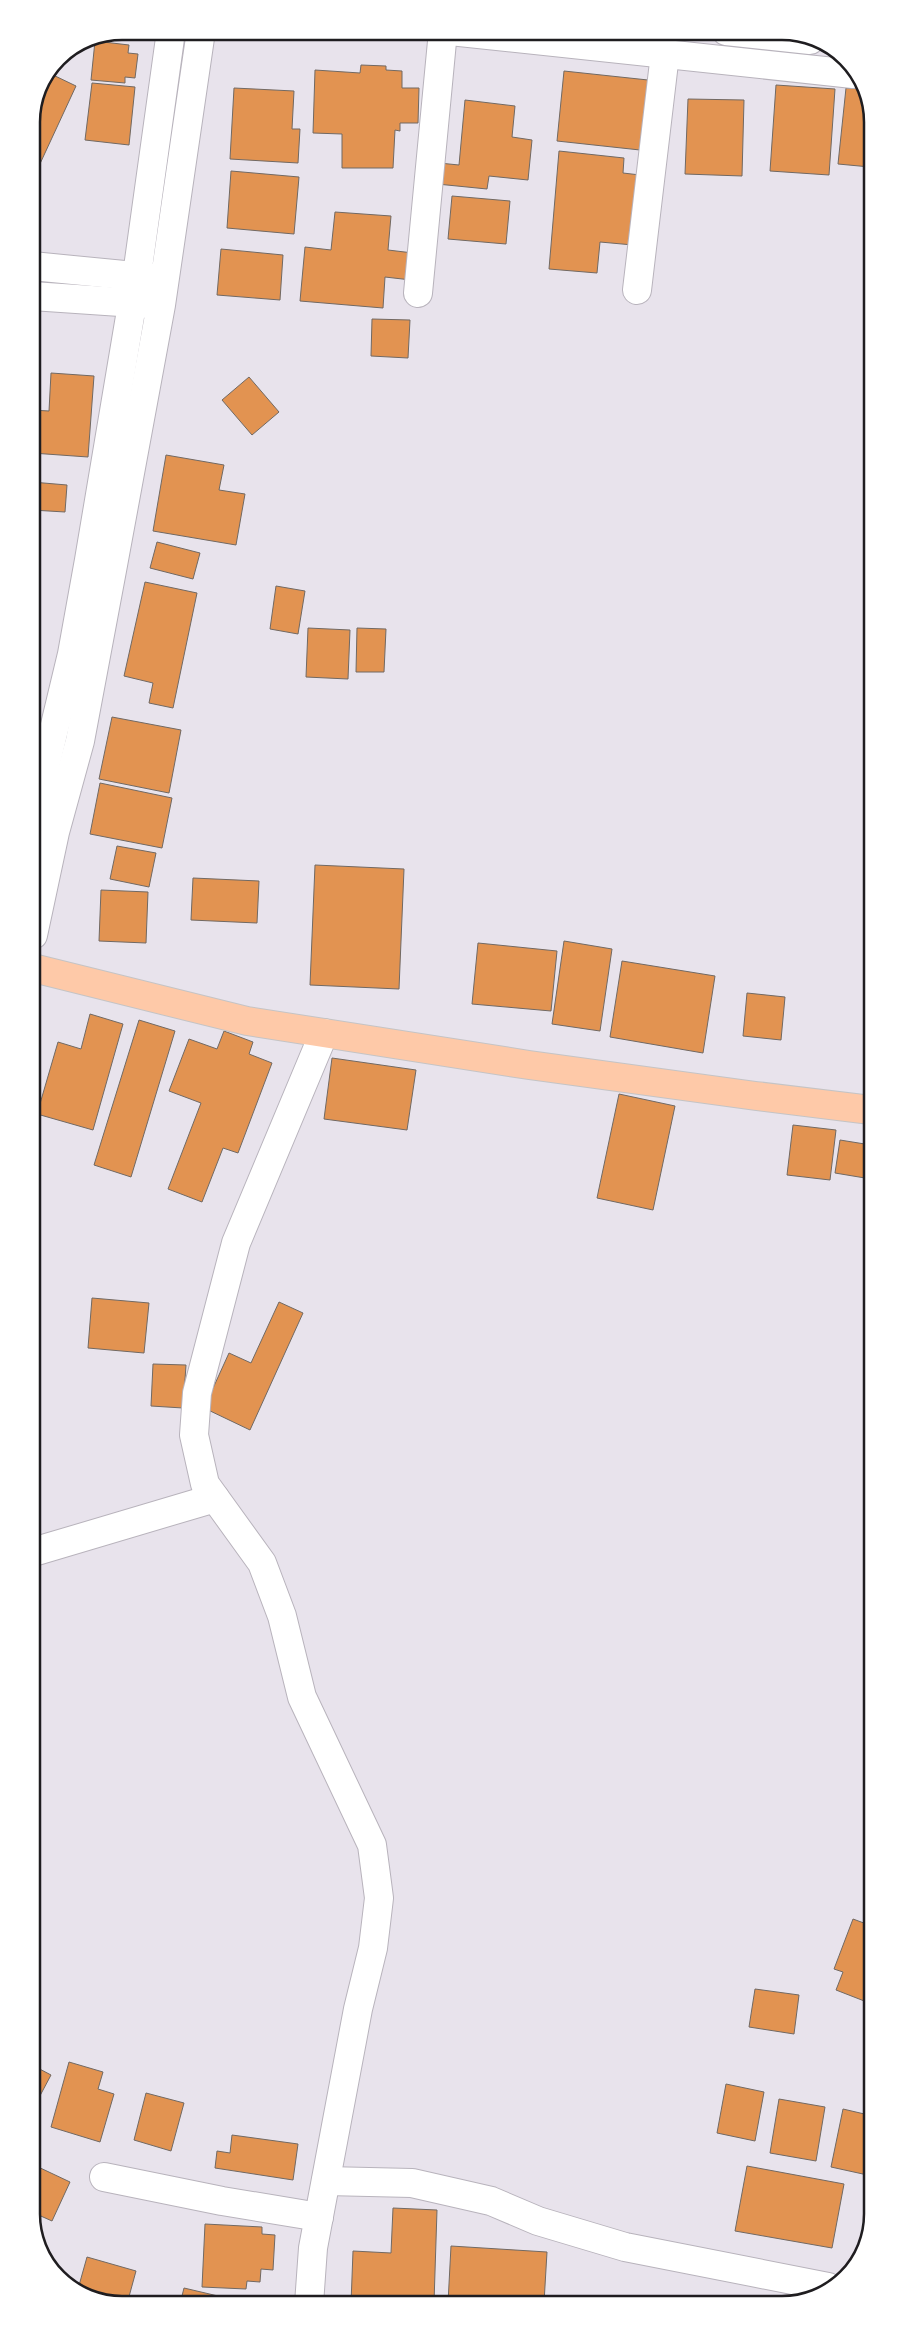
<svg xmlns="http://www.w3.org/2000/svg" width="904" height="2336" font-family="Figtree,sans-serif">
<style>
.building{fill:#e29351;stroke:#716963}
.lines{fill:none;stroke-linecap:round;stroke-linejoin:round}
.minor-casing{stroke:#b8b3bc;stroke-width:30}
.major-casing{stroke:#c5c4c5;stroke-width:30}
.minor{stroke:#fff;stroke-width:28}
.major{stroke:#fec9a8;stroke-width:28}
.rim{fill:none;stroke:#1f1d20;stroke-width:2.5}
</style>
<rect width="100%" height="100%" fill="#e8e3ec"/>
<g class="building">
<polygon points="95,41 129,45 128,53 138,54 135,78 125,77 125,83 91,80"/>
<polygon points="361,65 386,66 386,70 402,71 402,88 419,88 418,123 400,123 400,131 395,130 393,168 342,168 342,134 313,133 315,70 360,73"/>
<polygon points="564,71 648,80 640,150 557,141"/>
<polygon points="51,74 76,86 32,181 31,117"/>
<polygon points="92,83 135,87 129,145 85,140"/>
<polygon points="776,85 835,89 829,175 770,171"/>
<polygon points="234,88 294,91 292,129 300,129 298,163 230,159"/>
<polygon points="846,88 863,89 870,99 870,167 838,164"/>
<polygon points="688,99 744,100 742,176 685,174"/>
<polygon points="465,100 515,106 512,137 532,140 528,180 489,176 487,189 437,184 439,163 459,165"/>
<polygon points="559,151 624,158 623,173 640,175 633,245 600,242 597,273 549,269"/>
<polygon points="231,171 299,177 294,234 227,228"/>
<polygon points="452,196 510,201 506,244 448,239"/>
<polygon points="335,212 391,216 388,250 413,253 411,280 385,277 383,308 300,301 305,247 331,250"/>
<polygon points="221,249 283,255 280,300 217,295"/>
<polygon points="372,319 410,320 408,358 371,356"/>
<polygon points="51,373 94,376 88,457 32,453 32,410 49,411"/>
<polygon points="249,377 279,412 252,435 222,400"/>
<polygon points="166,455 224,465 219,490 245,494 236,545 153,531"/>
<polygon points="32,482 67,485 65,512 32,510"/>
<polygon points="157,542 200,553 193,579 150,568"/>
<polygon points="145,582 197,593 173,708 149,703 153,683 124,676"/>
<polygon points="276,586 305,591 298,634 270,629"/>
<polygon points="308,628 350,630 348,679 306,677"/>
<polygon points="357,628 386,629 384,672 356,672"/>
<polygon points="112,717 181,730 169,793 99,779"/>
<polygon points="100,783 172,798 162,848 90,834"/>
<polygon points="117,846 156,853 149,887 110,879"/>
<polygon points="315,865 404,869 399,989 310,985"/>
<polygon points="193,878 259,881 257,923 191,920"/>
<polygon points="101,890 148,892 146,943 99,941"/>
<polygon points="564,941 612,949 600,1031 552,1024"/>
<polygon points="478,943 557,951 551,1011 472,1004"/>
<polygon points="622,961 715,976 703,1053 610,1037"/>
<polygon points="747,993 785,997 781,1040 743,1036"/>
<polygon points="90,1014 123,1024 93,1130 37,1114 58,1042 81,1049"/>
<polygon points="139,1020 175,1031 131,1177 94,1165"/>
<polygon points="224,1031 253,1042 249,1054 272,1063 238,1153 223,1148 202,1202 168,1189 201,1103 169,1091 189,1039 217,1049"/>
<polygon points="33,1040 40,1042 33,1074"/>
<polygon points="332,1058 416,1070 407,1130 324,1119"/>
<polygon points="619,1094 675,1106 653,1210 597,1198"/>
<polygon points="793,1125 836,1130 830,1180 787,1175"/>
<polygon points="840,1140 871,1145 871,1179 835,1173"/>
<polygon points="92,1298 149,1303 144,1353 88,1348"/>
<polygon points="279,1302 303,1313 250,1430 204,1408 229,1353 251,1363"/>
<polygon points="153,1364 186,1365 183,1408 151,1406"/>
<polygon points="853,1919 872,1926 872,2004 836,1990 843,1972 834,1969"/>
<polygon points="755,1989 799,1995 794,2034 749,2027"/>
<polygon points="69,2062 103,2072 98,2089 114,2094 100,2142 51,2127"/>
<polygon points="34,2066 51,2075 34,2107"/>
<polygon points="726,2084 764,2092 755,2141 717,2133"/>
<polygon points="146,2093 184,2103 171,2151 134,2140"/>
<polygon points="779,2099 825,2107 816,2161 770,2153"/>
<polygon points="843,2109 873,2116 872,2176 831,2167"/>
<polygon points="232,2135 298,2144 293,2180 215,2168 217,2151 230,2153"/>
<polygon points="34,2165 70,2182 52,2221 34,2213"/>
<polygon points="747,2166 844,2184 832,2248 735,2231"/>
<polygon points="393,2208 437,2210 434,2303 351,2304 353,2251 391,2253"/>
<polygon points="205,2224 262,2227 262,2234 275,2235 273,2270 261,2269 260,2282 247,2281 246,2289 202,2287"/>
<polygon points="451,2246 547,2252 544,2303 448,2303"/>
<polygon points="87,2257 136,2271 127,2304 116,2305 78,2289"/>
<polygon points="184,2288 252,2304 180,2304"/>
</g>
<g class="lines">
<defs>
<g id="minor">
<polyline points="450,31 853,74"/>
<polyline points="726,31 810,40"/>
<polyline points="32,266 155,278"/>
<polyline points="637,290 665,54"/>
<polyline points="418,293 443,31"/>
<polyline points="32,296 150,304"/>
<polyline points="32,821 72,654 89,560 137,275 171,31"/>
<polyline points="33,935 55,832 80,741 113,565 161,305 201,31"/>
<polyline points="33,1552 215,1498"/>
<polyline points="104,2177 222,2201 319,2217"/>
<polyline points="326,2181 412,2183 491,2201 538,2221 625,2247 828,2287"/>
<polyline points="309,2304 313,2248 358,2009 373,1948 379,1898 372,1845 302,1697 282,1616 262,1563 205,1484 194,1435 197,1393 236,1243 324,1033"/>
</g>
<polyline id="major" points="33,968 247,1021 529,1065 756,1096 871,1110"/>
</defs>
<use href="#minor" class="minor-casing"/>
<use href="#major" class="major-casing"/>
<use href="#minor" class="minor"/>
<use href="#major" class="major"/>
</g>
<path d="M0 0H904V2336H0ZM122 40H782A82 82 0 0 1 864 122V2214A82 82 0 0 1 782 2296H122A82 82 0 0 1 40 2214V122A82 82 0 0 1 122 40Z" fill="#fff" fill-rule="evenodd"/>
<path class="rim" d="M122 40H782A82 82 0 0 1 864 122V2214A82 82 0 0 1 782 2296H122A82 82 0 0 1 40 2214V122A82 82 0 0 1 122 40Z"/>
</svg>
